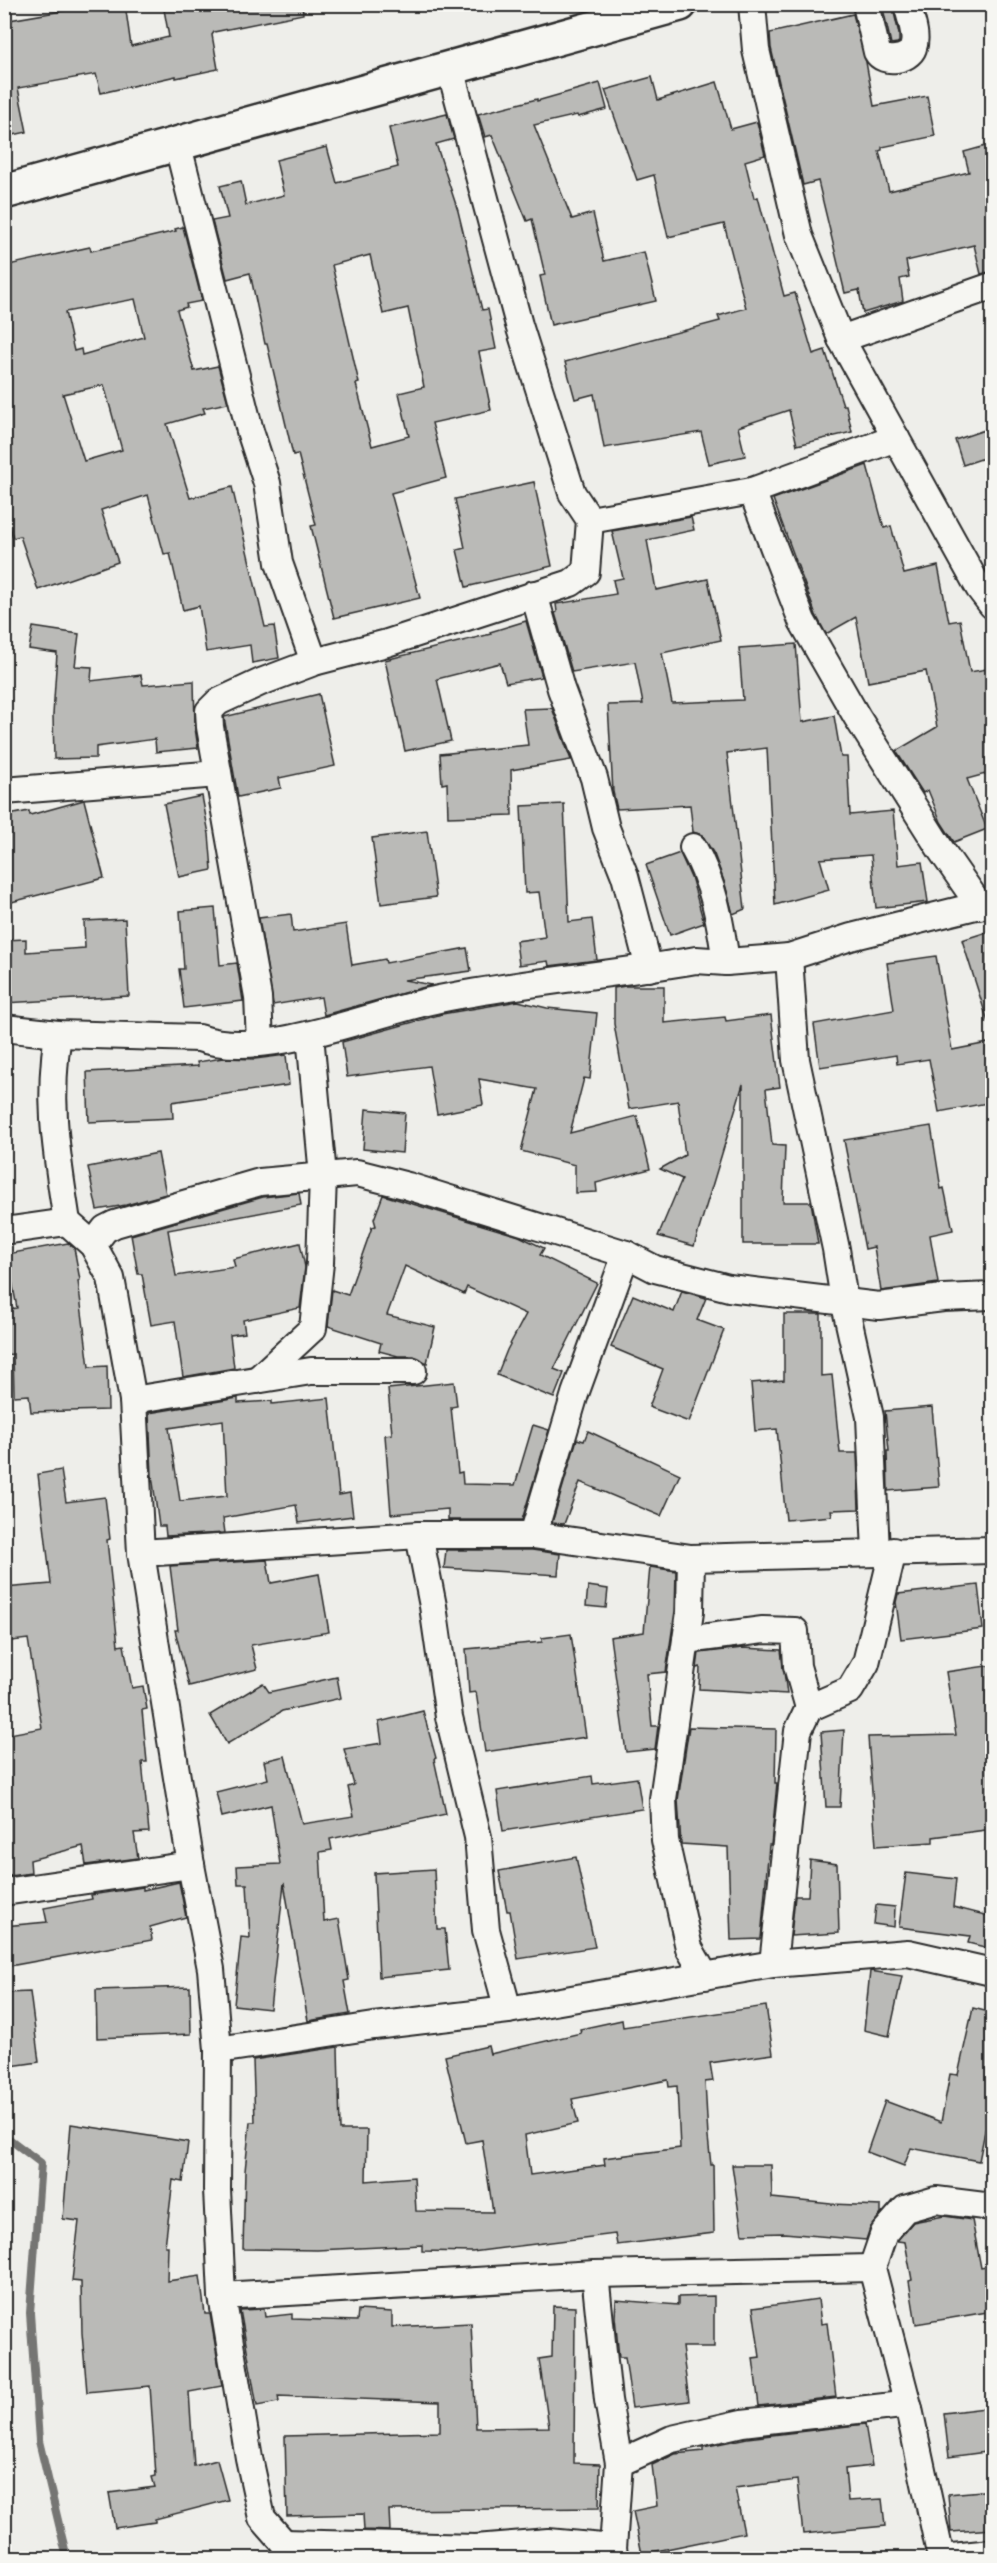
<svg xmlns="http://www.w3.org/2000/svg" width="997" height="2563" font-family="Sriracha,sans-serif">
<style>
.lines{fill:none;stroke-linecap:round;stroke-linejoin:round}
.stream{stroke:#757573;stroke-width:8}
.building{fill:#babab7;stroke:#2b2b2b;stroke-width:1.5;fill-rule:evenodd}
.minor-casing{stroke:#2b2b2b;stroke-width:30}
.major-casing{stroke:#2b2b2b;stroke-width:38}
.minor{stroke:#f6f6f2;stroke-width:26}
.major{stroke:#f6f6f2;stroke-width:33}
</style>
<rect width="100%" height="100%" fill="#eeeeea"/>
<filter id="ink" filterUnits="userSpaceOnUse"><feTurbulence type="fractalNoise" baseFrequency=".0167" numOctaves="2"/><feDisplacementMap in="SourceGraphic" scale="12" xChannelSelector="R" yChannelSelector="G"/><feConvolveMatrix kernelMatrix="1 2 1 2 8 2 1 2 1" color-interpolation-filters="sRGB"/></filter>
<g filter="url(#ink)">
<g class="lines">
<polyline class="stream" points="4,2135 41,2163 30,2313 39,2441 67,2558"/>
</g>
<g class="building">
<polygon points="73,4 125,4 131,46 169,37 163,4 302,4 303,14 214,32 212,35 218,69 176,78 176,76 101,93 96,74 18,88 27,132 4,137 4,21 73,9"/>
<polygon points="882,4 892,4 899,34 899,42 897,43 891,44"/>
<polygon points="853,14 866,62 874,106 927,96 935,136 882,147 882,150 879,151 889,191 969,172 964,152 993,144 993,271 981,274 974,245 906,261 909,277 900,279 903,301 863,313 859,290 845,293 818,181 803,185 771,48 770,33"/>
<polygon points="652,77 658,100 717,82 731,129 757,122 765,155 745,161 754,198 758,197 784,296 795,293 813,354 825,350 843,405 846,405 852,432 797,445 789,410 738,427 745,456 709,464 701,432 604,448 594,394 575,399 565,362 720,321 718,316 746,308 724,224 668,237 654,175 637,180 605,90"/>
<polygon points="600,83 607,109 578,117 577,115 534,125 572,219 593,213 604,261 644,252 656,301 551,325 540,276 545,275 532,219 527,221 492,135 485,137 478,114 537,99 537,101"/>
<path d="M447 114 454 139 436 144 458 211 482 310 488 309 496 349 479 352 491 410 432 423 446 478 391 493 420 598 334 618 311 526 316 525 298 454 293 455 267 344H265L250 273 227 279 212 221 228 218 220 186 241 181 246 205 284 195 276 160 327 147 337 183 398 167 389 128ZM370 255 383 314 408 308 424 387 399 393 409 436 372 446 356 384 359 383 332 265Z"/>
<path d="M183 227 202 301 186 304 187 307 177 310 194 371 218 366 228 403 203 408 205 413 167 424 190 498 232 487 265 627 274 626 279 658 252 663 250 645 206 652 199 606 183 610 170 553 164 554 148 495 101 510 118 562 38 590 20 536 13 538 4 505V266L90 247 91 251 176 231 175 229ZM135 299 144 337 82 355 81 349 74 351 65 312ZM104 385 122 450 84 461 63 394Z"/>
<polygon points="993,427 993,455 963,465 955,440"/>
<polygon points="867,465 884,528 891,526 904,574 938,566 949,622 960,620 970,672 993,668 993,772 967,779 987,829 954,842 941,822 928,790 923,793 896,751 937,727 926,671 868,682 856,617 826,634 816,615 773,499"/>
<polygon points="534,482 552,566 466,587 457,550 465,548 455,499"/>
<polygon points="691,517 694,530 647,540 656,590 708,579 721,640 662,653 672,703 743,700 739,648 796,644 802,722 834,716 841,757 847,757 850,815 893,811 898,865 922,862 928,902 876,908 871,855 820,859 829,890 775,905 767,748 727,753 745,909 733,914 725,884 714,854 702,835 693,832 690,805 617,809 613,792 608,705 643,704 635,662 572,672 555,613 557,612 556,604 616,594 613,580 623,578 612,531"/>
<polygon points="526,621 542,677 506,683 500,663 437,679 451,741 405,751 385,660 491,634 490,632"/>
<polygon points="33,627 79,634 75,666 92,667 91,681 141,675 143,685 194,681 195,728 198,748 156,752 155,739 96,747 96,758 54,759 53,715 57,653 29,649"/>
<polygon points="319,694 335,766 279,778 281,788 238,797 224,717"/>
<polygon points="552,708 571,760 511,770 512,815 448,817 447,783 442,784 440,754 528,745 523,709"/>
<polygon points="202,796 209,834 212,870 179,877 164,804"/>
<polygon points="84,800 104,878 4,904 4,816 29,811 30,815"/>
<polygon points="564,804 569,922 592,919 597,960 549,966 548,961 519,965 516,941 545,937 539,892 525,893 521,806"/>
<polygon points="427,831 436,897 381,904 372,838"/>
<polygon points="680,853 692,880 704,923 670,935 646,865"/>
<polygon points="215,908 220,965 237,963 243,1001 184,1008 179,969 184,969 180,911"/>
<polygon points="291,914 293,932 346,924 352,965 385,959 386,963 467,948 471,971 404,980 432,985 324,1015 321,997 273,1005 259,918"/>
<polygon points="125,919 129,996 4,1003 4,940 26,939 26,952 85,948 84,921"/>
<polygon points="993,930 993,1022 988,1022 962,940"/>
<polygon points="936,956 952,1050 993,1042 993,1102 939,1112 929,1059 897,1064 896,1055 820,1067 814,1024 894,1010 887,963"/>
<polygon points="625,986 664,986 664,1023 725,1017 726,1021 771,1015 780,1087 766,1089 772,1145 785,1146 783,1202 811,1202 818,1244 743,1244 743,1084 694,1246 658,1236 682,1179 660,1169 685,1155 678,1101 629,1109 614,1024 614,988"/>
<polygon points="518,1001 547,1008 597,1013 590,1079 584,1078 570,1133 637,1116 650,1169 596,1183 597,1192 575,1193 575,1165 521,1151 537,1089 479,1079 483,1105 437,1114 429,1066 347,1077 342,1042 442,1014"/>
<polygon points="286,1055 289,1085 172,1102 173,1118 89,1122 87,1072 198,1066 197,1062 223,1058 255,1059"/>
<polygon points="366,1109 405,1113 402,1153 363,1149"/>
<polygon points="931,1126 941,1189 944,1188 953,1230 930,1235 938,1283 881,1291 874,1247 865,1249 844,1140"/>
<polygon points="158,1153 166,1194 126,1205 97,1210 88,1167"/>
<polygon points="299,1193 301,1205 168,1230 176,1276 235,1267 233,1259 300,1243 305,1267 300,1308 243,1320 245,1333 230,1335 234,1368 183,1377 175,1321 151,1325 142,1274 138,1274 131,1235 263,1197"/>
<polygon points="383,1195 519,1236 544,1248 540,1255 597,1283 554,1369 564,1373 554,1398 497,1375 507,1350 526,1314 467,1287 464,1294 405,1266 387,1315 435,1327 427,1363 414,1356 398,1356 379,1351 381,1343 328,1326 332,1290 348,1295 372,1227 376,1226 374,1219"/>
<polygon points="68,1243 74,1248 80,1280 78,1281 89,1367 107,1366 108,1410 31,1412 29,1395 14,1396 13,1354 7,1355 4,1336 4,1310 17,1308 7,1254"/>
<polygon points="682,1291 706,1298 697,1320 724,1330 689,1422 649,1407 663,1369 611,1347 633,1295 674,1312"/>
<polygon points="784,1314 821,1314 821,1376 832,1375 840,1453 857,1453 859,1509 831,1510 832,1516 786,1520 777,1429 755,1431 751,1383 784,1380"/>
<polygon points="454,1382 457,1406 451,1407 458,1473 462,1472 463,1484 515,1485 533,1425 549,1430 522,1520 448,1520 448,1509 391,1514 385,1435 392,1434 388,1389"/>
<path d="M238 1398V1403L272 1401V1404L329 1398 339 1495 350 1493 353 1516 299 1523 296 1505 223 1518 225 1533 166 1536 165 1526H159L152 1475 149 1413ZM223 1420 227 1496 180 1501 169 1428Z"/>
<polygon points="932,1407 939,1487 888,1491 887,1451 889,1451 885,1411"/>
<polygon points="588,1431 680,1474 661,1516 580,1482 564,1524 552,1523 577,1439 584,1441"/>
<polygon points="61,1470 66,1502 105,1497 110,1539 107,1540 118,1646 124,1645 132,1688 143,1686 147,1709 142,1710 147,1762 142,1762 149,1832 134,1833 138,1858 86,1865 83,1846 30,1860 31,1873 9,1876 4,1851 4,1735 42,1728 28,1639 4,1642 4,1588 51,1584 38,1474"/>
<polygon points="446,1550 532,1550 560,1554 558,1575 444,1568"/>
<polygon points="267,1560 271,1583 319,1574 329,1632 251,1645 257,1669 189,1686 175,1630 178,1630 170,1566"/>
<polygon points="650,1567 676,1571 675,1611 666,1672 647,1674 652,1726 658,1726 655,1749 626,1752 610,1637 644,1632"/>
<polygon points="978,1585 983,1629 901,1639 896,1602 898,1594"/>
<polygon points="588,1586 608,1589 606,1608 586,1606"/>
<polygon points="571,1634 586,1737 485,1752 476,1692 469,1693 466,1649 542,1642 542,1638"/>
<polygon points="743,1648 781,1650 787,1694 699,1689 700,1667 697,1668 699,1653"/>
<polygon points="993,1665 993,1829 933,1837 933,1842 876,1846 868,1737 956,1735 946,1672"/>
<polygon points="337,1677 341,1698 282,1711 227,1744 210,1715 263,1683 269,1692"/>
<polygon points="423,1711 436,1758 434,1759 446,1814 330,1839 332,1850 320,1852 324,1922 339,1919 349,1980 344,1981 350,2014 308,2021 284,1883 270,2009 234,2005 241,1937 250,1938 247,1884 238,1884 237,1866 280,1864 271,1805 222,1817 216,1792 268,1779 264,1761 285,1756 302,1824 354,1816 348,1787 354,1785 344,1749 382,1743 379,1722"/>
<polygon points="689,1727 776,1729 775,1783 777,1783 771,1845 769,1845 761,1939 731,1940 728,1847 681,1844 678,1800"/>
<polygon points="844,1730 840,1807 826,1807 821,1732"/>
<polygon points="592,1776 593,1784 637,1778 642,1809 503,1831 497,1791"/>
<polygon points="576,1857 595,1947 518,1959 510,1911 507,1911 499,1871"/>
<polygon points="810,1860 837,1864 839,1933 791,1936 795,1896 808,1896"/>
<polygon points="434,1869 437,1929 445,1929 449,1970 379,1977 374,1873"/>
<polygon points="906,1873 956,1879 953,1907 993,1917 993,1949 968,1943 970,1936 899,1927"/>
<polygon points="179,1882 186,1917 150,1927 152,1940 4,1967 4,1926 47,1922 44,1908 92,1899 91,1895 143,1887 143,1890"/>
<polygon points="876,1905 895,1907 894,1927 874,1924"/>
<polygon points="870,1971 902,1976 889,2036 864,2030"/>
<polygon points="190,1987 191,2034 97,2038 96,1990"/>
<polygon points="30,1992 39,2062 4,2067 4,1993"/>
<path d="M766 2006 773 2054 710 2063 713 2081 705 2082 708 2137 711 2165H713L714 2233 617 2245 615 2234 472 2252 422 2251V2245L317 2250 243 2249 245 2171 250 2122H255L253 2060 338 2047 340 2130H367L366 2181 414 2177 416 2211 493 2212 482 2140 466 2143 445 2056 488 2046 490 2054 581 2033 580 2029 622 2020 623 2027ZM668 2080 669 2087 677 2086 680 2148 604 2158 605 2165 530 2175 525 2135 578 2123 572 2099Z"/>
<polygon points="973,2008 993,2013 993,2091 979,2161 911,2148 904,2166 867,2152 885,2101 941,2122 950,2074 958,2075"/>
<polygon points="71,2124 188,2142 183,2182 173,2180 165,2246 168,2246 167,2281 200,2276 205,2314 210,2314 222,2386 189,2392 194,2466 217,2460 228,2500 155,2519 155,2522 115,2528 109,2493 155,2487 152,2477 156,2476 150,2386 87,2392 82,2333 81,2282 72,2281 79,2221 63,2219"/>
<polygon points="732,2165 771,2165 772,2198 831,2204 881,2206 881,2214 870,2228 866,2240 784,2233 742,2234"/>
<polygon points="944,2216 972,2220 981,2268 993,2266 993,2311 916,2324 909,2281 912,2280 905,2242 897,2241 913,2222"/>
<polygon points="714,2296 714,2347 682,2347 689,2401 632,2408 625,2357 619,2357 615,2317 616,2300 678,2305 678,2297"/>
<polygon points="818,2299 821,2324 827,2323 836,2397 759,2406 753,2358 760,2357 753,2308"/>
<polygon points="553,2306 575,2307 574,2463 600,2464 599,2508 389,2510 390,2531 364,2530 363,2514 287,2516 285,2436 440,2432 440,2402 278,2396 279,2402 257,2406 240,2310 264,2309 265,2317 292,2314 292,2319 357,2321 358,2310 392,2312 392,2327 471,2323 476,2428 549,2427 539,2359 552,2357"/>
<polygon points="993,2407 993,2451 949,2457 944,2413"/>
<polygon points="865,2424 872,2466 845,2469 848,2501 882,2499 885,2526 803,2534 797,2480 735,2488 744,2533 642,2554 633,2511 657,2506 652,2465 675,2454 703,2451 703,2447 747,2438"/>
<polygon points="993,2490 993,2529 951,2532 948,2494"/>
</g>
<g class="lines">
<defs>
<g id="minor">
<polyline points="752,4 756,50 799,235 841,339 979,588 992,605"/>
<path d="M866 4 877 52C883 64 909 60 913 48 918 36 910 17 907 4"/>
<polyline points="178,146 250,431 267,483 279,563 314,662"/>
<polyline points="841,339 992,286"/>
<polyline points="752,491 802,621 857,717 941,850 980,906"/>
<polyline points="590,520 752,491 896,438"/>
<polyline points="534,594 561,689 594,778 606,828 625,876 649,968"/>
<polyline points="4,791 218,774"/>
<path d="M693 847C714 884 720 920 726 962"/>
<polyline points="789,957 796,1060 836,1249 844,1300 870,1417 876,1552"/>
<path d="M4 1028 58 1034 199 1038C264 1061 372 1013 439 999 524 982 611 975 696 960L726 962 789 957 851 937 992 902"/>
<path d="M58 1034C47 1103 57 1155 67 1222"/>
<polyline points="260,1042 258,997 210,727 209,711 218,702 261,682 314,662 387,643 571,583 586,572 590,520 572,493 519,325 450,68"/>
<polyline points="4,1231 67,1222 93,1245 111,1278 133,1400 141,1553 419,1535 533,1535 691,1558 992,1550"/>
<polyline points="93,1245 105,1229 115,1224 260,1182 357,1173 408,1186 626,1254 655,1269 729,1288 879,1306 943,1298 992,1296"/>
<polyline points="257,1380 313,1328 320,1263 323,1176 310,1035"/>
<polyline points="133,1400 311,1371 413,1371"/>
<polyline points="419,1535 433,1606 449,1717 478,1837 486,1930 508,2010"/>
<polyline points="533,1535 575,1394 626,1254"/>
<polyline points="141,1553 191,1865 211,1969 218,2050 217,2189 222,2296 249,2458 262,2518 284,2543 289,2558"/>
<polyline points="691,1558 690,1612 663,1799 665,1840 689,1948 705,1976"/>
<polyline points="686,1640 763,1630 795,1631 797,1666 809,1708"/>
<polyline points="4,1892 191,1865"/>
<polyline points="773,1964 798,1731 809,1708 850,1690 866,1663 893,1551"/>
<polyline points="218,2050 374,2026 508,2010 773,1964 908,1953 992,1972"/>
<polyline points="595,2274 608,2400 619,2463 613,2548 615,2558"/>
<polyline points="222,2296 595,2274 872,2268"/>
<polyline points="619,2463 672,2439 742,2423 902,2405 909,2409"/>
<polyline points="284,2543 476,2548 548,2542 613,2548"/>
<polyline points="941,2558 909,2409 872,2268 884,2233 905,2209 936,2200 992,2207"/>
<polyline points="942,2558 992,2553"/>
</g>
<polyline id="major" points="4,192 680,4"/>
</defs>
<use href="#minor" class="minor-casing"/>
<use href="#major" class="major-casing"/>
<use href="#minor" class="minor"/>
<use href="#major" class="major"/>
</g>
</g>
<rect width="997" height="2563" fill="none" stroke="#f6f6f2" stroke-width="24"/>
<rect x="12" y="12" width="973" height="2539" fill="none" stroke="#2b2b2b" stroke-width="2" filter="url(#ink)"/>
</svg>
